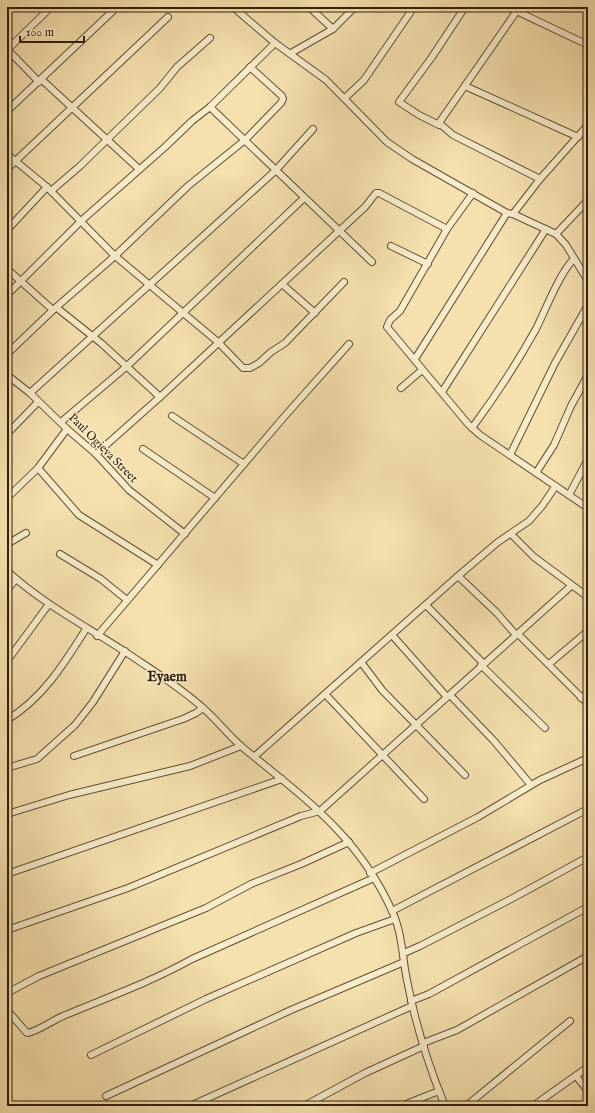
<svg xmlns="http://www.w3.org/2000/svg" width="595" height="1113" font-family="'IM FELL English',serif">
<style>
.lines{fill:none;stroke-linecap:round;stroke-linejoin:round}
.minor-casing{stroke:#604f33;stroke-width:8}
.minor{stroke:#f8ecca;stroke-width:6}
.labels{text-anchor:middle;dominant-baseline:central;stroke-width:3;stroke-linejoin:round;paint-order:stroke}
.street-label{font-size:12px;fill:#2e1e0a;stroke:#f8ecca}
.quarter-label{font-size:14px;font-weight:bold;fill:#2e1e0a;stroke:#f8ecca}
</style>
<rect width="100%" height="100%" fill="#f5e1ae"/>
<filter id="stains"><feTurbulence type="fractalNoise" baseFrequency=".005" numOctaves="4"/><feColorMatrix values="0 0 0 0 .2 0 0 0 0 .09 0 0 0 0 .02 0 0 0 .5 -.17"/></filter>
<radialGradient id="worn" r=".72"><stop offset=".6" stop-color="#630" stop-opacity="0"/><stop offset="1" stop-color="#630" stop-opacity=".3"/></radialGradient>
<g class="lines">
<defs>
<g id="minor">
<polyline points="233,7 275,43 326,80 387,142 412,159 507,213 513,214 556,234 588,200"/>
<polyline points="309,7 333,29"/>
<polyline points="508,7 588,45"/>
<polyline points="516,12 439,123 453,135 540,179"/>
<polyline points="7,49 39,82"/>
<polyline points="7,50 51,7"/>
<polyline points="291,53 333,29 355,7"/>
<polyline points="41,79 139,169"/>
<polyline points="465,86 578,137"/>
<polyline points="345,98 364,80 414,7"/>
<polyline points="210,107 372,262"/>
<polyline points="7,111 117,7"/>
<polyline points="439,125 419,115 399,102 432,57 465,7"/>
<polyline points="7,154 47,187 115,256 218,342 243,368 250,368 259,363 271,352 285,343 344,282"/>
<polyline points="7,169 168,17"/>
<polyline points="51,191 80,166 160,88 177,67 210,38"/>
<polyline points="473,193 447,229 400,311 390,320 387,327 468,424 480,435 588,508"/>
<polyline points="513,214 540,179 588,125"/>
<polyline points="7,230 47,187"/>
<polyline points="556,234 566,245 588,281"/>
<polyline points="391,246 428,264"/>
<polyline points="7,269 53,310"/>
<polyline points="282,284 315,313"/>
<polyline points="7,295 81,221 165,147 192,121 210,107 275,43"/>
<polyline points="57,308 101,343 160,397"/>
<polyline points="7,354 53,310 115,256 188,186 245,140 281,103 283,99 282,96 250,67"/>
<polyline points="415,359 507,213"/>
<polyline points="7,375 30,393 67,429 96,454 129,490 185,534"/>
<polyline points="401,388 422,370"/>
<polyline points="442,392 546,229"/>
<polyline points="30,393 275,171 313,129"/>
<polyline points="172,416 244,464"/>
<polyline points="61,422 126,367 304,198"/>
<path d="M472 428C495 397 517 363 536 329 545 311 560 272 574 259"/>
<polyline points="7,434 38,402"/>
<polyline points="143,449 215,498"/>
<polyline points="96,454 160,397 365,207 376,193 379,193 447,229"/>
<polyline points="510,455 555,363 588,305"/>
<polyline points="38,468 79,515 158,565"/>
<polyline points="536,473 554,445 571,406 588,375"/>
<polyline points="569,495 588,459"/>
<polyline points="7,498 38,468 67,429"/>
<polyline points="511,534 534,557 588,597"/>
<polyline points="7,544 26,533"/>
<polyline points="60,554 101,579 127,600"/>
<path d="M7 571C43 604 86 626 127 653 152 670 180 687 203 708 217 720 228 735 242 747 303 797 358 835 392 911 403 934 402 960 408 985 416 1026 429 1067 445 1106"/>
<polyline points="458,576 497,613 516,635"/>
<polyline points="7,590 16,579"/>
<polyline points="426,605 483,663"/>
<polyline points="518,634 588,704"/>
<polyline points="392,635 447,697"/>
<polyline points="97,636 284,417 349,344"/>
<polyline points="7,661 49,604"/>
<polyline points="361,662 382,690 465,775"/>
<polyline points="549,664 588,631"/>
<polyline points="481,665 545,728"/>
<polyline points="326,695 424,799"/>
<polyline points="450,695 494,741 531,785"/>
<polyline points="581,698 588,692"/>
<path d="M7 720C43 698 64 664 86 629"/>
<polyline points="74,756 183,719 196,713 203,708"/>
<polyline points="255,756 458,576 498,542 529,521 542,506 555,487"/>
<polyline points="7,768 37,759 75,725 93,702 125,651"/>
<polyline points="7,814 69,795 190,766 241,746"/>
<polyline points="370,873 478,817 540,780 588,758"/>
<polyline points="7,874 282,779"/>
<polyline points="392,911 588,809"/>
<polyline points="7,930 128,888 301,816 320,811 571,586"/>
<polyline points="404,953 420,946 511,899 588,857"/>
<polyline points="7,993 39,976 206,908 251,884 301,864 349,842"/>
<polyline points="411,1001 429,994 588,907"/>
<path d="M7 1010 27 1033C39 1031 51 1021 63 1016 106 998 151 982 192 959L374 878"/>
<polyline points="423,1043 457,1030 588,956"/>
<polyline points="91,1055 206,999 356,933 395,919"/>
<polyline points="576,1076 588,1091"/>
<polyline points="106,1096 291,1010 404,962"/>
<polyline points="190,1106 412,1006"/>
<polyline points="304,1106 365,1073 424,1046"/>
<polyline points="401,1106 439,1091"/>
<polyline points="466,1106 570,1021"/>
<polyline points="533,1106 588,1067"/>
</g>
</defs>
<use href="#minor" class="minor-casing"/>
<use href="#minor" class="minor"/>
</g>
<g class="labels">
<g class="street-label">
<text transform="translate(103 448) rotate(45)">Paul Ogieva Street</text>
</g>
<g class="quarter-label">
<text x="167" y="677">Eyaem</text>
</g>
</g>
<rect width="595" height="1113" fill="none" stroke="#f5e1ae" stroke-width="24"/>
<rect x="8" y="8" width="579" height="1097" fill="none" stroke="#2e1e0a" stroke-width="2"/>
<rect x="12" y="12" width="571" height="1089" fill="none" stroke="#2e1e0a"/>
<path d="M20 36v6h64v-6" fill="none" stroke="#2e1e0a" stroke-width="2"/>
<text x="26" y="36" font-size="12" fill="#2e1e0a" stroke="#f8ecca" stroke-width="3" paint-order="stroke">100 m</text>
<rect width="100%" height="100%" filter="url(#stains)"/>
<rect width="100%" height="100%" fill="url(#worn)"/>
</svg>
